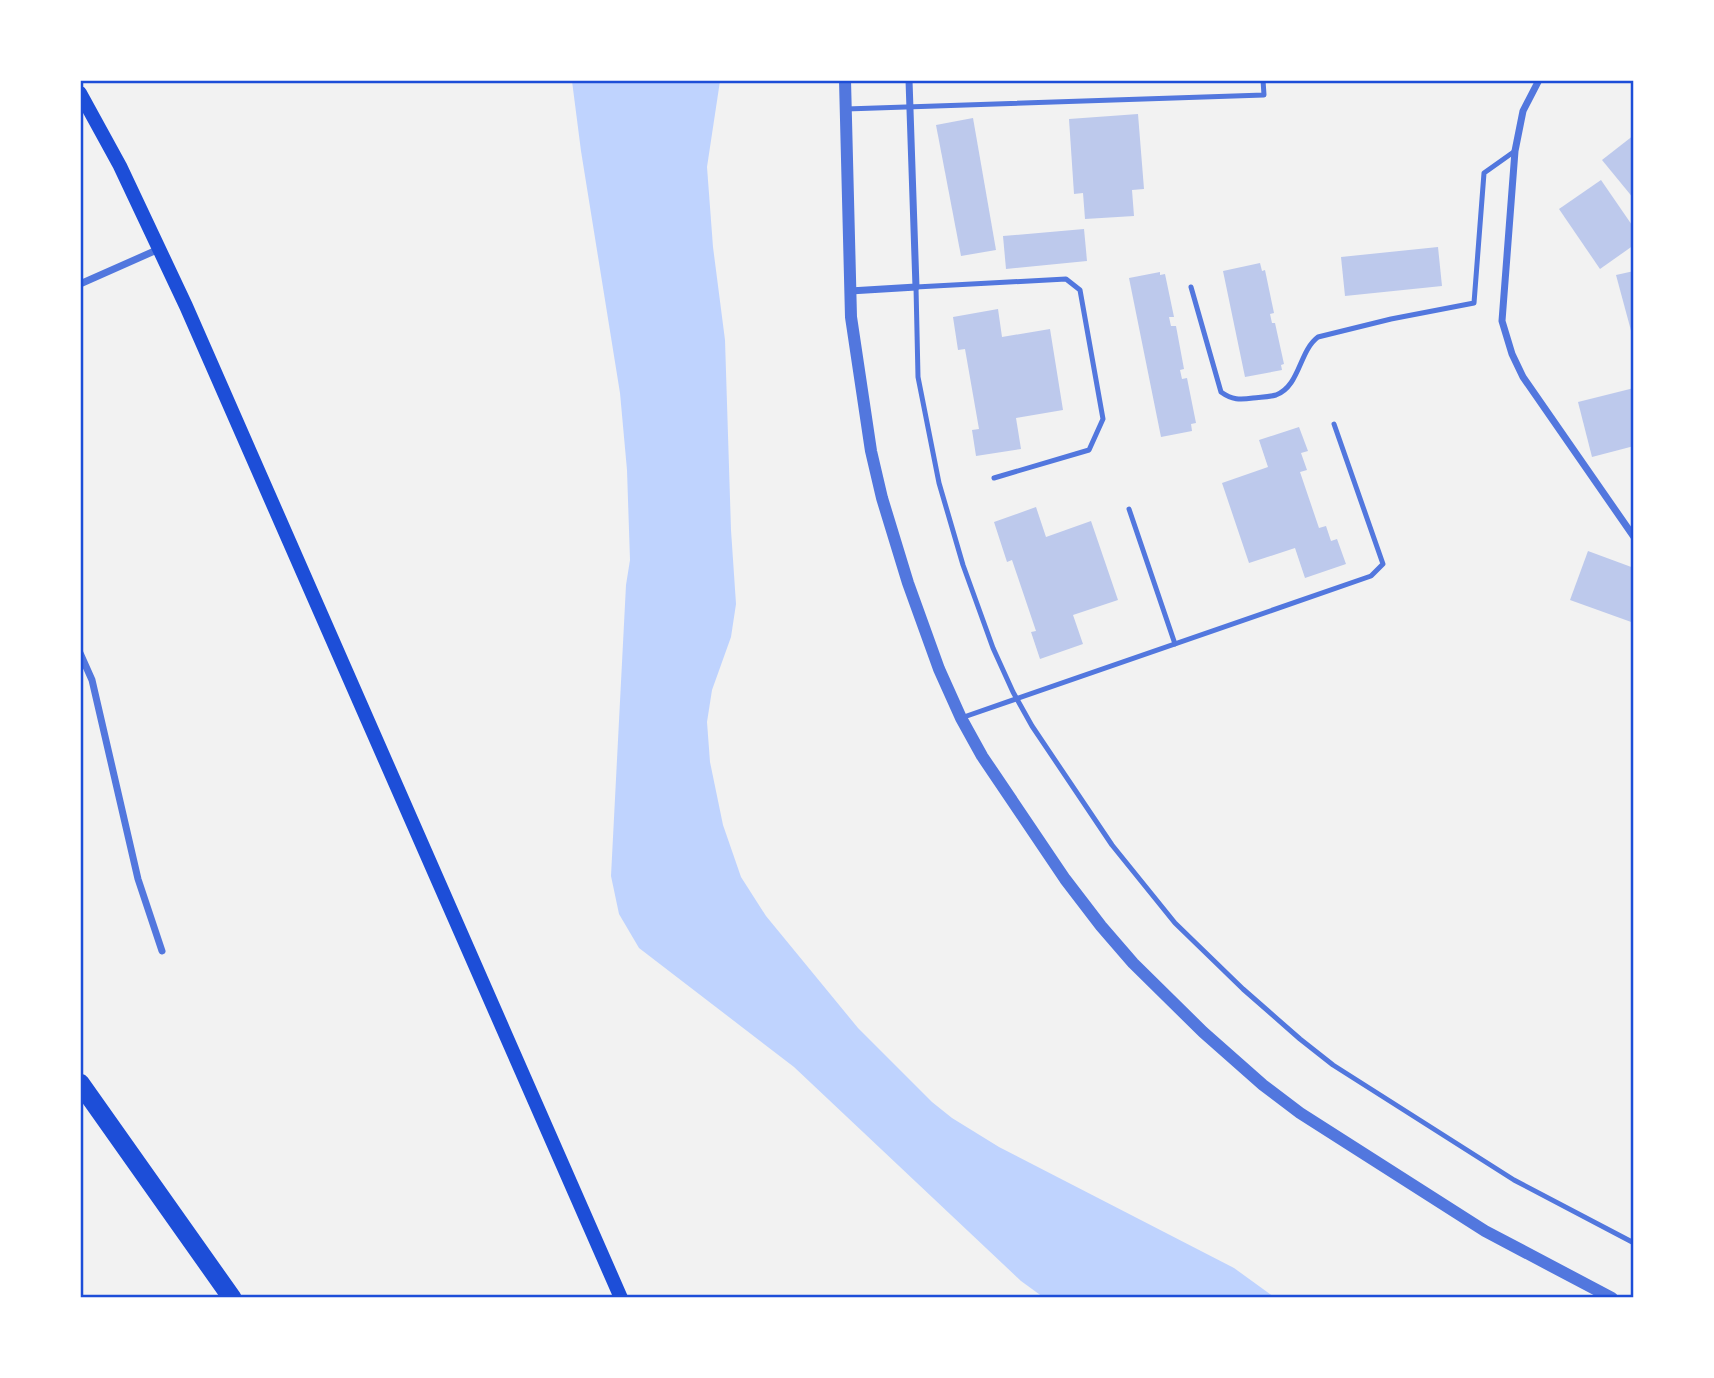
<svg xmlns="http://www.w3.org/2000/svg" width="1714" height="1378" font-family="Signika,sans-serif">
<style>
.water{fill:#bfd3fe}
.building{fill:#bdc9ec}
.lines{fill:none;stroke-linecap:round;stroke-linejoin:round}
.service{stroke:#5277de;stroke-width:5}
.minor{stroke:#5277de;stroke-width:7}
.tertiary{stroke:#5277de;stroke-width:12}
.secondary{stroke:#1d4ed8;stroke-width:14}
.trunk{stroke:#1d4ed8;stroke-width:19}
.neatline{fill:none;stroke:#1d4ed8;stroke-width:2.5}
</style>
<rect width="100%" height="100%" fill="#f2f2f2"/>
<polygon class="water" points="572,81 720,81 707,167 713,247 725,340 731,530 736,604 731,637 712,690 707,722 710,762 723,825 741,877 766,916 858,1028 932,1102 952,1118 999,1147 1234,1268 1274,1297 1043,1297 1021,1281 794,1067 639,948 619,914 611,876 626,585 630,560 627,470 620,393 581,151"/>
<g class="building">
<polygon points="1138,114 1144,189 1132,190 1134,216 1085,219 1083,193 1074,194 1069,119"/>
<polygon points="973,118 996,250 961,256 936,125"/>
<polygon points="1634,135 1634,199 1602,160"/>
<polygon points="1601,180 1634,228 1634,245 1600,269 1559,209"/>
<polygon points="1084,229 1087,261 1006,269 1003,236"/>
<polygon points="1438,247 1442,286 1345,296 1341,257"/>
<polygon points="1260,263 1262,271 1265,270 1274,313 1270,314 1272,323 1275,323 1284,364 1281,365 1282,370 1245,377 1223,271"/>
<polygon points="1634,271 1634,338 1633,338 1616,275"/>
<polygon points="1160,272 1160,275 1165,274 1174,317 1169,317 1171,326 1176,326 1184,369 1180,370 1182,379 1187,378 1196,423 1191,424 1192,431 1161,437 1129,278"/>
<polygon points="998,309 1002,337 1050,329 1063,410 1016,418 1021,449 976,456 972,430 979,429 965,349 958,350 953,317"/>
<polygon points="1634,388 1634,446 1592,457 1578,402"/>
<polygon points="1299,427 1308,451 1301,453 1307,470 1300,472 1319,528 1326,526 1331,541 1337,539 1346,564 1305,578 1295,548 1249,563 1222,483 1268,467 1259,440"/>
<polygon points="1036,507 1046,537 1091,521 1118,600 1073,615 1083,644 1040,659 1031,632 1036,631 1012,560 1007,562 994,522"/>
<polygon points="1588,551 1634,568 1634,623 1570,600"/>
</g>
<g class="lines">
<g class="service">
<polyline points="846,109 1264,95 1263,80"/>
<path d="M1191 287 1221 392C1232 400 1240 400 1253 398 1260 397 1269 397 1276 395 1300 386 1299 351 1318 337L1391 319 1474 303 1484 173 1515 151"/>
<polyline points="994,478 1089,450 1103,419 1080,290 1066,279 916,287 918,377 939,483 963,565 993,648 1013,692 1032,726 1112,845 1175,923 1243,989 1300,1039 1333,1065 1514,1180 1634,1243"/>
<polyline points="1129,509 1175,644"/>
<polyline points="961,718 1371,576 1383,564 1334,424"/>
</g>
<g class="minor">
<polyline points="1539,80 1523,111 1515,151 1502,321 1512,354 1523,377 1634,537"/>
<polyline points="80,284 159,249"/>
<polyline points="850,291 916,287 909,80"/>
<polyline points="80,653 92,680 138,879 162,951"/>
</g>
<polyline class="tertiary" points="845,80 851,317 871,451 882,498 908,583 939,669 961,718 982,756 1065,879 1101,926 1133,963 1203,1032 1263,1085 1300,1113 1485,1231 1612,1298"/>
<polyline class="secondary" points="80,93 120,166 186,306 621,1298"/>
<polyline class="trunk" points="80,1083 232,1298"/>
</g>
<rect width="1714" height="1378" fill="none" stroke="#ffffff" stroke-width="164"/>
<rect x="82" y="82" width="1550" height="1214" class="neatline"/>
</svg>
